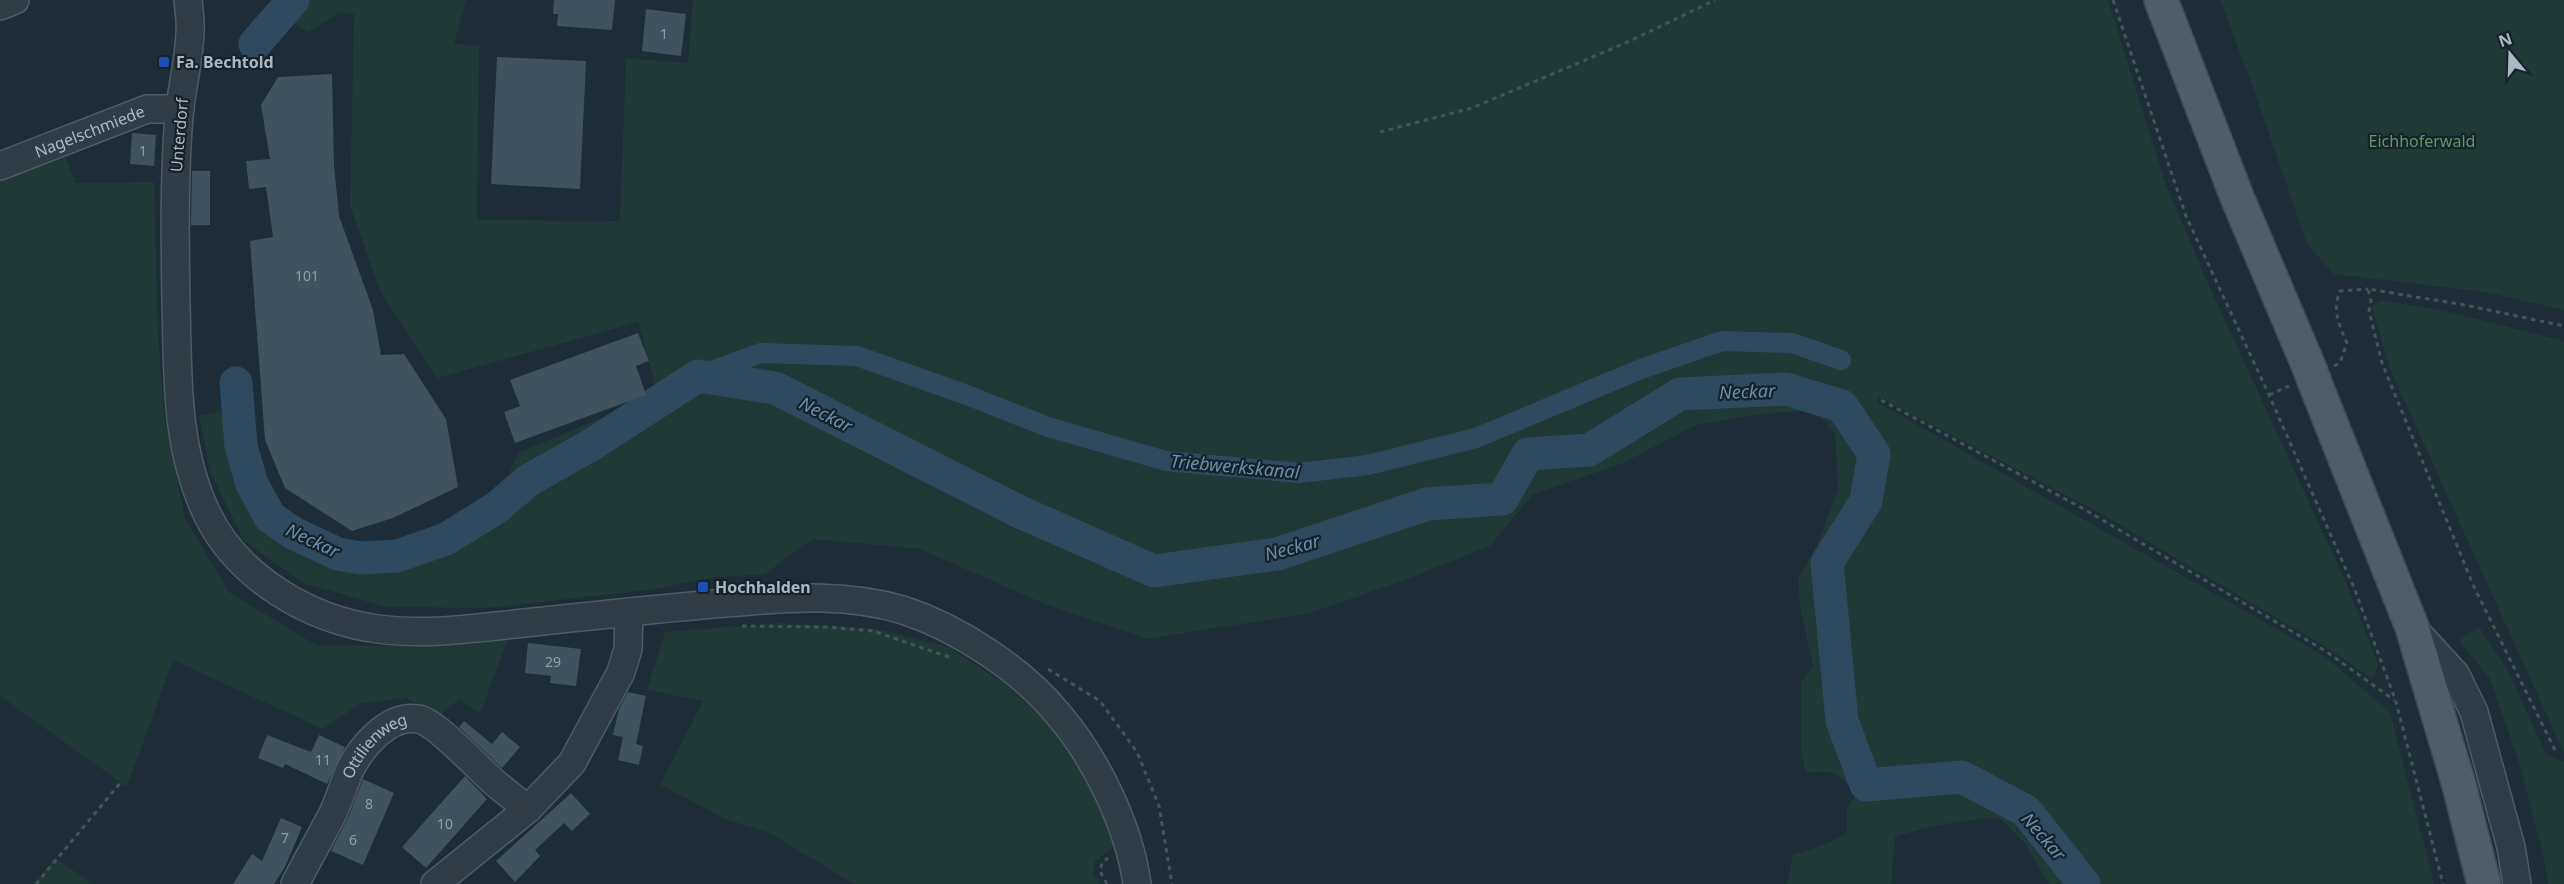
<svg xmlns="http://www.w3.org/2000/svg" width="2564" height="884" font-family="'Noto Sans',sans-serif">
<style>
.green{fill:#203937}
.lines{fill:none;stroke-linecap:round;stroke-linejoin:round}
.canal{stroke:#2f4a5f;stroke-width:20}
.river{stroke:#2f4a5f;stroke-width:33}
.building{fill:#40525e}
.minor-casing{stroke:#4e5b65;stroke-width:30}
.major-casing{stroke:#3d4953;stroke-width:36}
.path{stroke:#3f5655;stroke-width:3;stroke-dasharray:4.5 4.5;stroke-linecap:butt}
.minor{stroke:#313d46;stroke-width:27}
.major{stroke:#4e5d67;stroke-width:33}
.major-bridge-casing{stroke:#3d4953;stroke-width:36;stroke-linecap:butt}
.major-bridge{stroke:#4e5d67;stroke-width:33}
.transit-dot{fill:#1a4fb4;stroke:#17222b;stroke-width:2}
.labels{text-anchor:middle;dominant-baseline:central;stroke-width:4.5;stroke-linejoin:round;paint-order:stroke}
.number-label{font-size:14px;fill:#909eaa}
.poi-label{font-size:16px;font-weight:bold;fill:#aab8c4;stroke:#17222b;text-anchor:start}
.street-label{font-size:16px;fill:#aab8c4;stroke:#17222b}
.park-label{font-size:16px;fill:#629565;stroke:#17222b}
.water-label{font-size:18px;font-style:italic;fill:#698faa;stroke:#17222b}
</style>
<rect width="100%" height="100%" fill="#1d2c36"/>
<g class="green">
<path d="M287 0H466L454 44 479 46 477 220 620 221 626 58 688 63 693 0H2108L2165 182 2205 277 2348 587 2378 665 2373 679 2329 649 2100 513 1879 397 1877 402 2324 656 2390 712 2434 884H2049L2024 842 1999 818C1964 819 1928 826 1895 837L1891 884H1787L1793 855 1831 842 1847 833V808L1857 793C1839 775 1832 768 1806 773L1801 750V682L1813 666 1800 607 1798 579 1819 541 1838 490 1835 434 1814 410 1762 414 1696 425 1621 464 1533 494 1490 546 1402 581 1310 613 1148 639 1045 604 920 549 812 539 765 574 708 578 656 589 487 608 386 607 304 583 244 541 211 473 199 416 241 406 249 455 268 508 313 541 376 551 422 542 499 497 518 453 658 394 638 322 437 378 380 291 350 205 354 14 340 12 309 32 282 17Z"/>
<polygon points="2220,0 2564,0 2564,310 2485,292 2334,274 2307,244 2254,90"/>
<polygon points="66,157 75,183 154,182 158,335 165,420 185,519 230,593 316,645 409,646 508,638 480,714 459,699 438,717 406,698 361,703 323,729 173,660 127,787 0,696 0,176"/>
<polygon points="2381,300 2454,313 2564,341 2564,753 2390,369 2372,307"/>
<polygon points="778,623 876,629 949,647 1004,683 1048,723 1097,793 1118,841 1110,850 1095,861 1093,875 1102,884 854,884 770,833 728,820 660,785 703,701 647,690 665,632"/>
<polygon points="2479,627 2506,667 2546,754 2564,762 2564,884 2548,884 2543,854 2518,759 2490,679 2459,640"/>
<polygon points="55,858 93,884 34,884"/>
</g>
<g class="lines">
<polyline class="canal" points="698,376 761,353 857,356 967,395 1048,427 1166,461 1299,473 1368,465 1476,438 1641,369 1722,341 1792,343 1841,360"/>
<g class="river">
<polyline points="255,44 293,0"/>
<polyline points="236,383 241,446 252,484 270,517 293,533 338,554 361,558 397,556 446,539 496,508 529,480 591,445 698,376 775,388 1020,512 1154,571 1277,554 1427,504 1502,499 1528,454 1589,450 1680,394 1786,389 1842,406 1874,454 1866,501 1827,563 1842,721 1866,785 1962,777 2026,811 2084,884"/>
</g>
</g>
<g class="building">
<polygon points="554,0 615,0 612,30 557,26 558,14 553,14"/>
<polygon points="646,9 686,14 681,56 642,51"/>
<polygon points="497,57 586,61 580,189 491,184"/>
<polygon points="332,74 334,165 339,216 373,310 381,355 404,354 446,419 458,487 393,518 352,531 285,488 265,440 250,241 273,237 266,187 249,189 246,161 270,159 261,105 278,77"/>
<polygon points="132,133 156,135 154,166 130,164"/>
<polygon points="192,171 210,171 210,225 191,225"/>
<polygon points="638,333 649,361 636,366 646,395 515,443 504,412 520,406 510,380"/>
<polygon points="528,643 581,649 576,686 550,683 551,676 525,673"/>
<polygon points="628,692 646,696 636,744 643,746 639,765 618,760 623,737 613,735 619,709"/>
<polygon points="464,721 492,744 502,732 520,747 502,768 459,727"/>
<polygon points="267,735 311,752 319,735 345,747 327,784 285,764 283,768 258,758"/>
<polygon points="465,776 487,799 426,868 402,847"/>
<polygon points="363,779 394,793 363,865 331,851 349,816"/>
<polygon points="571,793 590,814 572,831 564,823 535,850 540,856 515,882 496,861"/>
<polygon points="281,818 302,827 285,867 274,884 233,884 252,854 262,861"/>
</g>
<g class="lines">
<defs>
<g id="minor">
<path d="M188 0C189 11 191 22 190 33 189 60 182 87 179 115 174 178 175 240 176 304 178 375 175 448 207 514 238 578 310 620 378 629 429 636 483 627 534 622 602 615 671 607 739 602 793 597 850 594 903 610 958 628 1021 669 1058 714 1096 758 1129 826 1137 884"/>
<polyline points="0,6 15,0"/>
<path id="s1" d="M0 166 147 109H180"/>
<polyline points="2412,627 2456,675 2474,712 2511,847 2517,884"/>
<path id="s2" d="M295 884C307 861 320 838 332 815 339 801 343 786 349 772 360 748 388 714 418 719 435 721 480 770 495 783 506 792 517 801 528 809"/>
<polyline points="435,884 528,809 572,763 621,672 628,649 629,612"/>
</g>
<g id="major">
<polyline points="2161,0 2237,197 2309,367"/>
<polyline points="2315,383 2412,627 2459,785 2484,884"/>
</g>
</defs>
<use href="#minor" class="minor-casing"/>
<use href="#major" class="major-casing"/>
<g class="path">
<polyline points="2113,0 2186,216 2269,395 2355,590 2396,702 2443,884"/>
<polyline points="1380,132 1472,108 1630,41 1715,0"/>
<path d="M2334 366 2340 363 2347 343C2339 325 2332 310 2340 291L2368 289"/>
<polyline points="2269,395 2289,386"/>
<polyline points="1881,400 2082,508 2327,652 2394,700"/>
<polyline points="742,626 828,627 873,631 949,657"/>
<polyline points="1048,669 1100,701 1137,752 1159,806 1172,884"/>
<polyline points="2555,750 2474,587 2382,363 2369,311 2371,301 2368,289 2465,305 2564,326"/>
<polyline points="36,884 121,782"/>
<polyline points="1107,884 1100,871 1102,863 1108,858"/>
</g>
<use href="#minor" class="minor"/>
<use href="#major" class="major"/>
<defs>
<polyline id="major-bridge" points="2309,367 2315,383"/>
</defs>
<use href="#major-bridge" class="major-bridge-casing"/>
<use href="#major-bridge" class="major-bridge"/>
</g>
<g class="transit-dot">
<rect x="158" y="56" width="12" height="12" rx="3"/>
<rect x="697" y="581" width="12" height="12" rx="3"/>
</g>
<g class="labels">
<g class="number-label">
<text x="664" y="33">1</text>
<text x="143" y="150">1</text>
<text x="307" y="275">101</text>
<text x="553" y="661">29</text>
<text x="323" y="759">11</text>
<text x="369" y="803">8</text>
<text x="445" y="823">10</text>
<text x="285" y="837">7</text>
<text x="353" y="839">6</text>
</g>
<g class="poi-label">
<text x="176" y="62">Fa. Bechtold</text>
<text x="715" y="587">Hochhalden</text>
</g>
<g class="street-label">
<text stroke="none"><textPath href="#s1" startOffset="96">Nagelschmiede</textPath></text>
<text transform="translate(179 135) rotate(-85)">Unterdorf</text>
<text stroke="none"><textPath href="#s2" startOffset="162">Ottilienweg</textPath></text>
</g>
<g class="park-label">
<text x="2422" y="141">Eichhoferwald</text>
</g>
<g class="water-label">
<text transform="translate(1747 391) rotate(-2)">Neckar</text>
<text transform="translate(826 414) rotate(27)">Neckar</text>
<text transform="translate(1235 466) rotate(5)">Triebwerkskanal</text>
<text transform="translate(313 540) rotate(25)">Neckar</text>
<text transform="translate(1292 547) rotate(-15)">Neckar</text>
<text transform="translate(2044 836) rotate(49)">Neckar</text>
</g>
</g>
<g transform="translate(2510 54) rotate(341)" stroke="#17222b" stroke-width="4.5" paint-order="stroke">
<path d="M0-4.5L10 22L0 15L-10 22Z" fill="#aab8c4"/>
<text y="-9" font-size="16" font-weight="bold" text-anchor="middle" fill="#aab8c4">N</text>
</g>
</svg>
